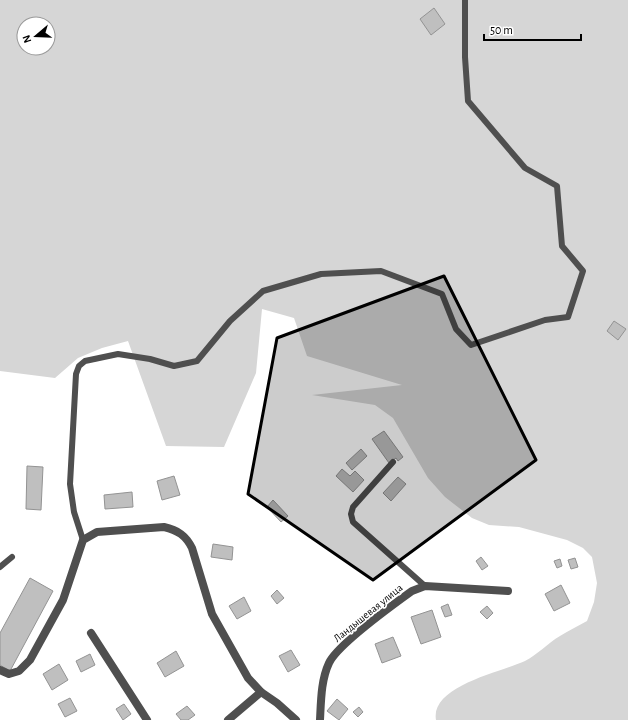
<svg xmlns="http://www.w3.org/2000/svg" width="628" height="720" font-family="'Alegreya Sans',sans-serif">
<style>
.green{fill:#d6d6d6;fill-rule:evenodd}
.building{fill:#bfbfbf;stroke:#939393}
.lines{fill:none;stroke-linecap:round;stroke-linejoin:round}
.lane{stroke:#4f4f4f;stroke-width:6}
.street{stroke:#4f4f4f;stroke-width:8}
.marked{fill:#000;fill-opacity:0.2;stroke:#000;stroke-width:3;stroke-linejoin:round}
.labels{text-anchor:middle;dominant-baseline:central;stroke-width:3.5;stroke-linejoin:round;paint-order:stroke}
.street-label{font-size:11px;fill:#000;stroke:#fff}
</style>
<rect width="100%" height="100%" fill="#fff"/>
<path class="green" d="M0 0H628V720H436C430 686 501 672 525 661 537 655 548 643 560 636 568 631 578 626 587 621L594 602 597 583 592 557 583 548 567 540 519 527 489 525 472 518 445 497 428 478 393 418 375 405 312 395 402 385 307 356 294 318 262 309 256 373 224 447 166 446 128 341 102 348 78 358 55 378 0 371ZM24 24H48V48H24Z"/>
<g class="building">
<polygon points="434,8 445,24 431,35 420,19"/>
<polygon points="614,321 626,329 618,340 607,331"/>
<polygon points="384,431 403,457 398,461 396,458 389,463 372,439"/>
<polygon points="361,449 367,456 352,470 346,463"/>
<polygon points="27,466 43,467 41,510 26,509"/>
<polygon points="342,469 350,476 355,471 364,480 353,492 336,476"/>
<polygon points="174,476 180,495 162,500 157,481"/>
<polygon points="398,477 406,484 391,501 383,493"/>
<polygon points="132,492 133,507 105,509 104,495"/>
<polygon points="273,500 288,516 281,522 267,507"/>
<polygon points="213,544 233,547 232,560 211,557"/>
<polygon points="481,557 488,566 482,570 476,561"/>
<polygon points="575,558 578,567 571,569 568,560"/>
<polygon points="560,559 562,566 557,568 554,561"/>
<polygon points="30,578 53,591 10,671 0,665 0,633"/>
<polygon points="561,585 570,603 554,611 545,594"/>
<polygon points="277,590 284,598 277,604 271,596"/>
<polygon points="244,597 251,611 237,619 229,606"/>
<polygon points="448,604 452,615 445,617 441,607"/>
<polygon points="487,606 493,613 487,619 480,612"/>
<polygon points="432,610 441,637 421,644 411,617"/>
<polygon points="393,637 401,656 382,663 375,644"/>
<polygon points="291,650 300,665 288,672 279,656"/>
<polygon points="176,651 184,666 165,677 157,663"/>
<polygon points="90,654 95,665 81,672 76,661"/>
<polygon points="59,664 68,680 52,690 43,674"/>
<polygon points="70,698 77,711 65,717 58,704"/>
<polygon points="337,699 348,709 339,720 327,711"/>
<polygon points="124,704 131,714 123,720 116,709"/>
<polygon points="187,706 195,715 188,720 181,720 176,714"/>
<polygon points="359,707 363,712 358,717 353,712"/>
</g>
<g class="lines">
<g class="lane">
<polyline points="393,462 353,507 351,514 353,522 425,586"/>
<polyline points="83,540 74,512 70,484 76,374 79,366 85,361 118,354 150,359 174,366 197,361 230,321 263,291 321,274 381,271 442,294 456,329 471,345 545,320 568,317 583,271 562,246 557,186 525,168 468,101 465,57 465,0"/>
<polyline points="0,567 12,557"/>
</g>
<g class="street">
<polyline points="91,633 147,720"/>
<path d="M0 670 9 674 19 671 30 660 63 600 83 540 97 532 164 527C178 530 186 536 192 548L212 614 248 678 261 692 277 703 296 720"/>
<polyline points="228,720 261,692"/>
<path d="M320 720C321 701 321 680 329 663 338 644 394 604 412 591L425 586 508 591"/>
</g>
</g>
<path class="marked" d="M444 276 536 460 373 580 248 494 277 338Z"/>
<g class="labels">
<g class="street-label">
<text transform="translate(368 613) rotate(-39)">Ландышевая улица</text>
</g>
</g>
<g transform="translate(36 36) rotate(251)"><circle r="19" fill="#ffffff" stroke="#999999"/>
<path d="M0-3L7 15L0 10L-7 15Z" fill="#000000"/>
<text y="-6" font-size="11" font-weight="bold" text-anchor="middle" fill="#000000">N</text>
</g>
<path d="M484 34v6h97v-6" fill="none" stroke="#000000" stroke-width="2"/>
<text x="490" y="34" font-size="12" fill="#000000" stroke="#ffffff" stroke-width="3" paint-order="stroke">50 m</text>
</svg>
